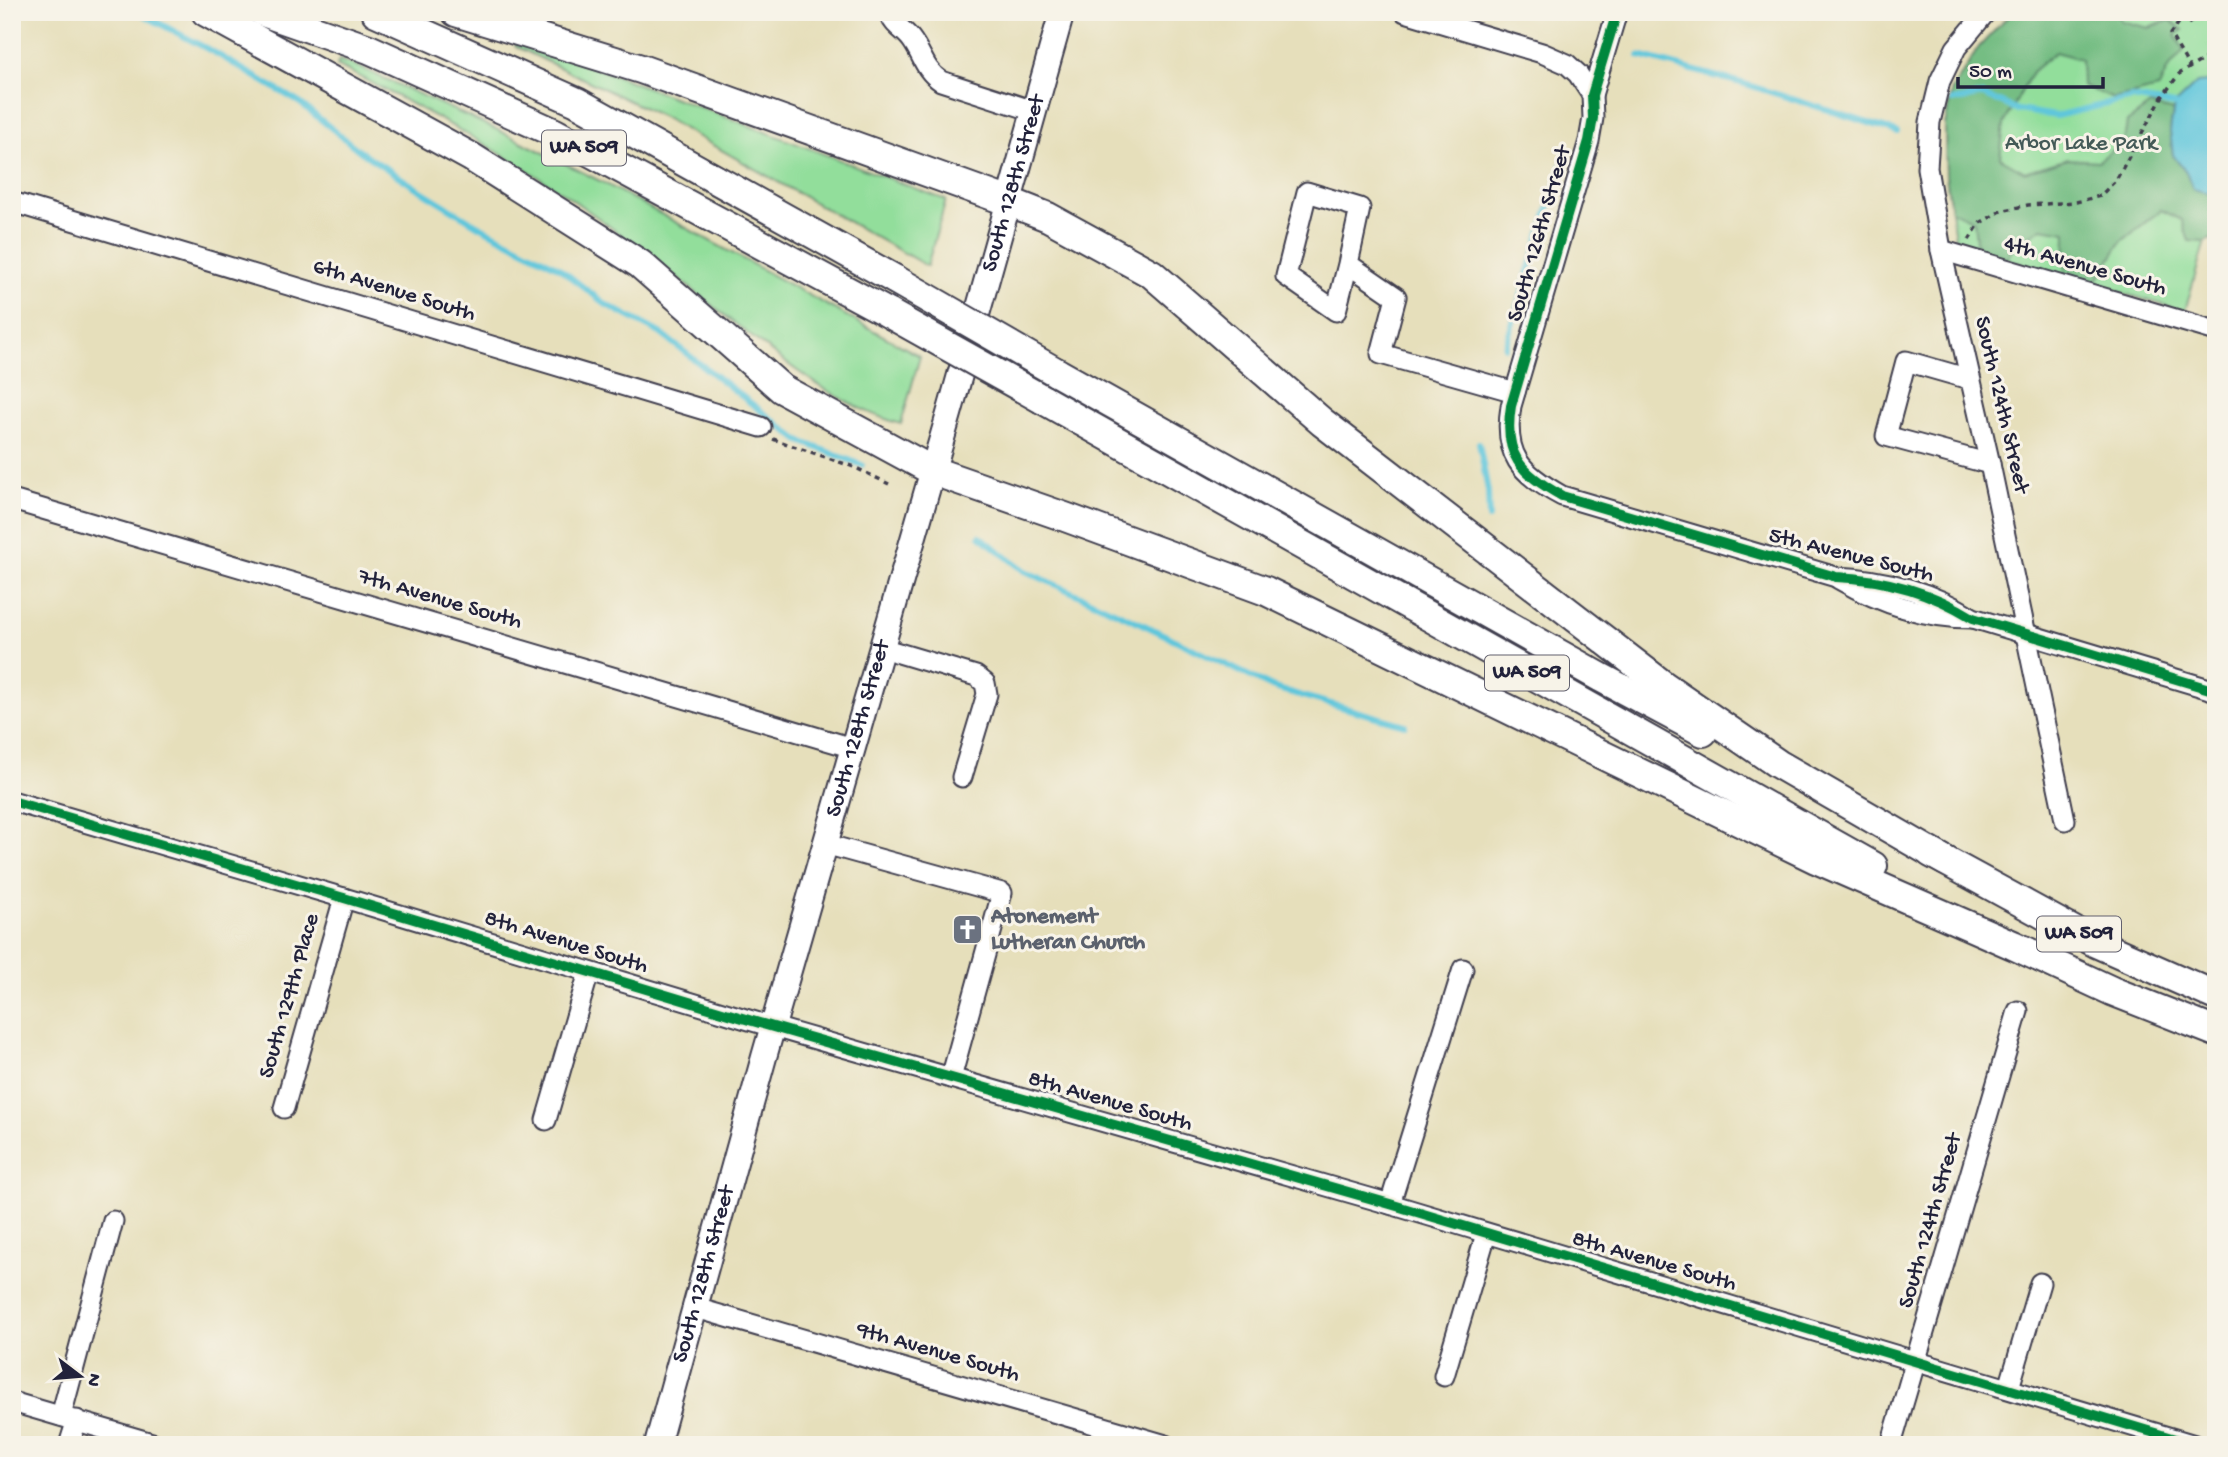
<svg xmlns="http://www.w3.org/2000/svg" width="2228" height="1457" font-family="'Gochi Hand',sans-serif">
<style>
.green{fill:#92de9b;stroke:#5a806b;stroke-width:2}
.forest{fill:#75bd83;stroke:#4c705f;stroke-width:2}
.water{fill:#5fc6db;stroke:#40748b;stroke-width:2}
.lines{fill:none;stroke-linecap:round;stroke-linejoin:round}
.stream{stroke:#5fc6db;stroke-width:6}
.minor-casing{stroke:#3f3e4e;stroke-width:23}
.major-casing{stroke:#3f3e4e;stroke-width:28}
.highway-casing{stroke:#3f3e4e;stroke-width:32}
.path{stroke:#3f3e4e;stroke-width:3.5;stroke-dasharray:5 5;stroke-linecap:butt}
.minor{stroke:#fff;stroke-width:19}
.major{stroke:#fff;stroke-width:24}
.highway{stroke:#fff;stroke-width:28}
.highway-bridge-casing{stroke:#3f3e4e;stroke-width:32;stroke-linecap:butt}
.highway-bridge{stroke:#fff;stroke-width:28}
.cycleway-casing{stroke:#f7f3e8;stroke-width:15}
.cycleway{stroke:#00873e;stroke-width:10}
.labels{text-anchor:middle;dominant-baseline:central;stroke-width:6;stroke-linejoin:round;paint-order:stroke}
.shield{fill:#f7f3e8;stroke:#62616f;stroke-width:2}
.shield-label{font-size:21px;font-weight:bold;fill:#22223b}
.park-label{font-size:23px;fill:#445a58;stroke:#f7f3e8}
.street-label{font-size:23px;fill:#22223b;stroke:#f7f3e8}
.worship-label{font-size:23px;font-weight:bold;fill:#5b616d;stroke:#f7f3e8;text-anchor:start}
</style>
<rect width="100%" height="100%" fill="#f7f3e8"/>
<filter id="ink" filterUnits="userSpaceOnUse"><feTurbulence type="fractalNoise" baseFrequency=".0143" numOctaves="2"/><feDisplacementMap in="SourceGraphic" scale="14" xChannelSelector="R" yChannelSelector="G"/><feConvolveMatrix kernelMatrix="1 2 1 2 8 2 1 2 1" color-interpolation-filters="sRGB"/></filter>
<filter id="wash" filterUnits="userSpaceOnUse"><feTurbulence type="fractalNoise" baseFrequency=".00686" numOctaves="4" result="noise"/><feDisplacementMap in="SourceGraphic" scale="28" xChannelSelector="R" yChannelSelector="G"/><feGaussianBlur stdDeviation="1.57" result="paint"/><feColorMatrix in="noise" values="0 0 0 0 0 0 0 0 0 0 0 0 0 0 0 0 0 1.4 0 .05"/><feComposite in="paint" operator="in"/></filter>
<g filter="url(#wash)">
<rect width="100%" height="100%" fill="#e6dfbb"/>
<g class="green">
<polygon points="2012,12 2216,12 2216,203 2185,311 1956,245 1946,176 1945,125 1952,90 1979,47"/>
<polygon points="515,40 524,41 946,200 927,266 661,116 515,46"/>
<path d="M339 60 359 67 500 131 606 184 920 356 901 424C834 405 771 352 717 309 675 276 633 243 590 212 511 155 424 110 337 65Z"/>
</g>
<polygon class="forest" points="2012,12 2117,12 2121,21 2149,28 2170,20 2183,30 2175,35 2184,50 2167,70 2159,88 2113,99 2082,85 2081,59 2055,52 2032,72 2004,124 2000,158 2025,172 2068,159 2098,161 2124,142 2127,122 2150,105 2173,111 2170,131 2173,155 2187,174 2193,189 2216,195 2216,237 2205,242 2189,241 2182,220 2161,210 2122,241 2094,285 2065,277 2066,232 2042,228 2014,247 2006,260 1977,251 1974,221 1951,210 1946,176 1945,125 1952,90 1979,47"/>
<polygon class="water" points="2216,81 2216,195 2193,189 2187,174 2173,155 2170,131 2174,105 2197,83"/>
<g class="lines">
<g class="stream">
<polyline points="138,12 217,54 300,103 361,152 415,187 477,225 558,267 605,304 660,333 800,441 862,465"/>
<polyline points="1639,56 1745,84 1897,132"/>
<polyline points="1952,101 1983,95 2018,110 2056,116 2132,98 2174,105"/>
<polyline points="1505,347 1563,163"/>
<polyline points="1479,443 1488,491 1489,518"/>
<polyline points="980,536 1023,570 1138,622 1274,688 1405,725"/>
</g>
</g>
</g>
<g filter="url(#ink)">
<g class="lines">
<defs>
<g id="minor">
<path d="M889 12C892 24 904 30 911 39 922 53 924 70 941 81L1034 111"/>
<polyline points="1405,12 1542,53 1567,64 1578,74 1592,95"/>
<path d="M1617 12 1592 95 1593 118 1589 141 1511 406C1503 455 1520 473 1562 496L1836 577C1886 579 1931 592 1973 618L2216 691"/>
<polyline points="1986,12 1956,48 1940,81 1930,122 1927,168 1941,250 1990,464 2065,820"/>
<polyline points="12,202 761,427"/>
<polyline points="1941,250 2216,331"/>
<polyline points="1348,264 1360,208 1307,192 1286,276 1336,311 1348,264 1396,297 1381,354 1515,392"/>
<polyline points="1969,379 1906,361 1886,436 1990,464"/>
<polyline points="12,500 853,748"/>
<path d="M1839 579C1880 603 1925 618 1972 618"/>
<polyline points="882,648 976,676 985,683 987,694 962,777"/>
<polyline points="12,801 344,898 749,1020 1390,1204 2195,1445"/>
<polyline points="825,844 1002,893 951,1078"/>
<polyline points="284,1108 344,898"/>
<polyline points="546,1120 589,972"/>
<polyline points="1390,1204 1463,969"/>
<polyline points="696,1308 1166,1445"/>
<polyline points="1444,1376 1486,1234"/>
<polyline points="2009,1388 2040,1283"/>
<polyline points="12,1402 159,1445"/>
<polyline points="61,1416 113,1221"/>
<polyline points="69,1445 77,1420"/>
<polyline points="1891,1445 2018,1011"/>
</g>
<g id="major">
<path id="s1" d="M657 1445 764 1057 949 414 1062 12"/>
</g>
<g id="highway">
<polyline points="206,12 471,157 640,264 782,389 933,471 1065,517 1266,591 1816,859 2013,945 2112,991 2216,1032"/>
<polyline points="263,12 369,49 555,133 890,314"/>
<polyline points="376,12 577,102 896,280"/>
<polyline points="456,12 641,69 1010,202 1048,217 1152,274 1322,422 1663,685 1778,764 1946,861"/>
<polyline points="1056,372 1600,677 1703,732"/>
<polyline points="1042,399 1873,866"/>
<polyline points="1931,853 2096,943 2216,996"/>
</g>
</defs>
<use href="#minor" class="minor-casing"/>
<use href="#major" class="major-casing"/>
<use href="#highway" class="highway-casing"/>
<g class="path">
<polyline points="2182,12 2191,25"/>
<polyline points="2185,15 2170,34 2190,68"/>
<polyline points="1969,240 1980,223 2001,211 2028,205 2076,202 2100,196 2116,180 2162,97 2179,74 2216,52"/>
<polyline points="773,439 854,467 889,484"/>
</g>
<use href="#minor" class="minor"/>
<use href="#major" class="major"/>
<use href="#highway" class="highway"/>
<defs>
<g id="highway-bridge">
<polyline points="896,280 1056,372"/>
<polyline points="890,314 1042,399"/>
</g>
</defs>
<use href="#highway-bridge" class="highway-bridge-casing"/>
<use href="#highway-bridge" class="highway-bridge"/>
<defs>
<g id="cycleway">
<path d="M1617 12 1592 95 1593 118 1589 141 1511 406C1503 455 1520 473 1562 496L1836 577C1886 579 1931 592 1973 618L2216 691"/>
<polyline points="12,801 344,898 749,1020 1390,1204 2195,1445"/>
</g>
</defs>
<use href="#cycleway" class="cycleway-casing"/>
<use href="#cycleway" class="cycleway"/>
</g>
</g>
<defs>
<symbol id="church-square" viewBox="-11 -11 22 22"><rect x="-9" y="-9" width="18" height="18" rx="4" fill="#6b7280" stroke="#f7f3e8"/><path d="M-1.2-6h2.4v3.5h3.3v2.4h-3.3V6h-2.4V-.1h-3.3v-2.4h3.3Z" fill="#fff"/></symbol>
</defs>
<g fill-rule="evenodd">
<use href="#church-square" x="950" y="912" width="35" height="35"/>
</g>
<g class="labels">
<g class="shield">
<rect x="542" y="130.5" width="84" height="35" rx="5"/>
<rect x="1485" y="655.5" width="84" height="35" rx="5"/>
<rect x="2037" y="916.5" width="84" height="35" rx="5"/>
</g>
<g class="shield-label">
<text x="584" y="148">WA 509</text>
<text x="1527" y="673">WA 509</text>
<text x="2079" y="934">WA 509</text>
</g>
<g class="park-label">
<text x="2081" y="144">Arbor Lake Park</text>
</g>
<g class="street-label">
<text stroke="none"><textPath href="#s1" startOffset="1311">South 128th Street</textPath></text>
<text transform="translate(1540 234) rotate(-74)">South 126th Street</text>
<text transform="translate(2085 267) rotate(16)">4th Avenue South</text>
<text transform="translate(394 291) rotate(17)">6th Avenue South</text>
<text transform="translate(2001 405) rotate(77)">South 124th Street</text>
<text transform="translate(1851 556) rotate(14)">5th Avenue South</text>
<text transform="translate(440 600) rotate(16)">7th Avenue South</text>
<text stroke="none"><textPath href="#s1" startOffset="744">South 128th Street</textPath></text>
<text transform="translate(566 943) rotate(17)">8th Avenue South</text>
<text transform="translate(290 996) rotate(-74)">South 129th Place</text>
<text transform="translate(1110 1102) rotate(16)">8th Avenue South</text>
<text transform="translate(1931 1221) rotate(-74)">South 124th Street</text>
<text transform="translate(1654 1262) rotate(16)">8th Avenue South</text>
<text stroke="none"><textPath href="#s1" startOffset="177">South 128th Street</textPath></text>
<text transform="translate(938 1353) rotate(16)">9th Avenue South</text>
</g>
<g class="worship-label">
<text x="991" y="917">Atonement<tspan x="991" dy="26">Lutheran Church</tspan></text>
</g>
</g>
<rect width="2228" height="1457" fill="none" stroke="#f7f3e8" stroke-width="42"/>
<g transform="translate(80 1376) rotate(106)" stroke="#f7f3e8" stroke-width="5" paint-order="stroke">
<path d="M0-5L12 26L0 18L-12 26Z" fill="#22223b"/>
<text y="-10" font-size="19" font-weight="bold" text-anchor="middle" fill="#22223b">N</text>
</g>
<path d="M1958 77v10h145v-10" fill="none" stroke="#22223b" stroke-width="3.5"/>
<text x="1969" y="77" font-size="21" fill="#22223b" stroke="#f7f3e8" stroke-width="5" paint-order="stroke">50 m</text>
</svg>
